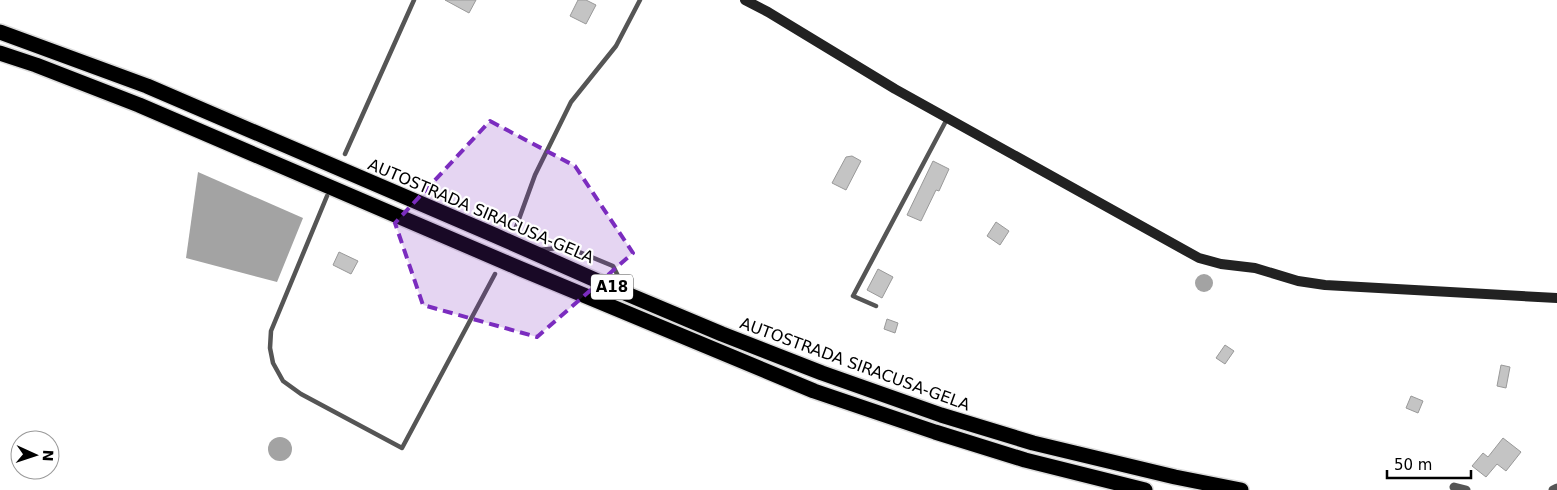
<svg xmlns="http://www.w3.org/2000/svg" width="1557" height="490" font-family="'DejaVu Sans',sans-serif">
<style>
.water{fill:#a3a3a3}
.building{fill:#c4c4c4;stroke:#999}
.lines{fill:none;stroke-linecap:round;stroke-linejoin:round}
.highway-casing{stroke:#dbdbdb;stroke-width:18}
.lane{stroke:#555;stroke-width:4.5}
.street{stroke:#555;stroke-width:9}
.secondary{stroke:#222;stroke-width:10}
.highway{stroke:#000;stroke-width:15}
.marked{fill:#7b2cbf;fill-opacity:0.2;stroke:#7b2cbf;stroke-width:4;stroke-dasharray:10 6;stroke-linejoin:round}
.labels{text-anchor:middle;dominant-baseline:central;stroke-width:4.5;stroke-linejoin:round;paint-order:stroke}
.shield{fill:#fff;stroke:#4c4c4c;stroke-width:1}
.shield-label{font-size:15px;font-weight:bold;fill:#000}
.street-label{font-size:16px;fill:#000;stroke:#fff}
</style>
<rect width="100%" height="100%" fill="#fff"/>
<g class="water">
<polygon points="198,172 303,218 277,282 186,258"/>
<circle cx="1204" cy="283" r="9"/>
<circle cx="280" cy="449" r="12"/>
</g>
<g class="building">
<polygon points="445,0 476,0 469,13"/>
<polygon points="578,0 586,0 596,5 586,24 570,16"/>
<polygon points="852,156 861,161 846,190 832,183 846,157"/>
<polygon points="933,161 949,169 939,191 936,190 921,221 907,215"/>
<polygon points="996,222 1009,231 1000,245 987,236"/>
<polygon points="339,252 358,261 351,274 333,265"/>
<polygon points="878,269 893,277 882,298 867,290"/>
<polygon points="887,319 898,323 895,333 884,329"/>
<polygon points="1225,345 1234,351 1225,364 1216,358"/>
<polygon points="1501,365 1510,367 1506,388 1497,386"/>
<polygon points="1411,396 1423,401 1418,413 1406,408"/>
<polygon points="1503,438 1521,452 1506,471 1497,464 1486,477 1472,466 1483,453 1488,457"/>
</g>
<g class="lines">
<defs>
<g id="highway">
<polyline points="0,32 147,86 494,235 627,294 722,334 822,373 941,415 1033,443 1175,477 1241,490"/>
<polyline points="0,53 36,65 139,105 521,269 814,391 935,432 1025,460 1145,490"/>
</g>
</defs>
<use href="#highway" class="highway-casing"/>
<g class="lane">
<polyline points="345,154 414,0"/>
<polyline points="327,196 271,331 270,348 273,363 283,381 301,394 402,448 495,274"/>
<polyline points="515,230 535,175 571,102 616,46 640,0"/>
<polyline points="539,250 567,247 613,266 624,288"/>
<polyline points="876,306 853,296 947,119"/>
</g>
<g class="street">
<polyline points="1454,487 1466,490"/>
<polyline points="1553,490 1557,488"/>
</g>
<polyline class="secondary" points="745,0 768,12 895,89 1199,258 1221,264 1255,268 1298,281 1325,285 1557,298"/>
<use href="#highway" class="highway"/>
</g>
<path class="marked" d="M490 121 575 166 633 253 537 337 423 305 395 223Z"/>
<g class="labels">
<rect class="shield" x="591" y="274.5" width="42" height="25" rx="4"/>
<g class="shield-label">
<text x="612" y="287">A18</text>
</g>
<g class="street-label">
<text transform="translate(481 211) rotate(23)">AUTOSTRADA SIRACUSA-GELA</text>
<text transform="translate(855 364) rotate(20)">AUTOSTRADA SIRACUSA-GELA</text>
</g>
</g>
<g transform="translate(35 455) rotate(93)"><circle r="24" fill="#ffffff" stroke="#999999"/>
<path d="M0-4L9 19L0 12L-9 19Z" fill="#000000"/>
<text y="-8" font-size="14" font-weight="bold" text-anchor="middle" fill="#000000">N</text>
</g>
<path d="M1387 470v8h84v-8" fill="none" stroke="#000000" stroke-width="2.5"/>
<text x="1394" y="470" font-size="15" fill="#000000" stroke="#ffffff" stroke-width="4" paint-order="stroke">50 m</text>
</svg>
